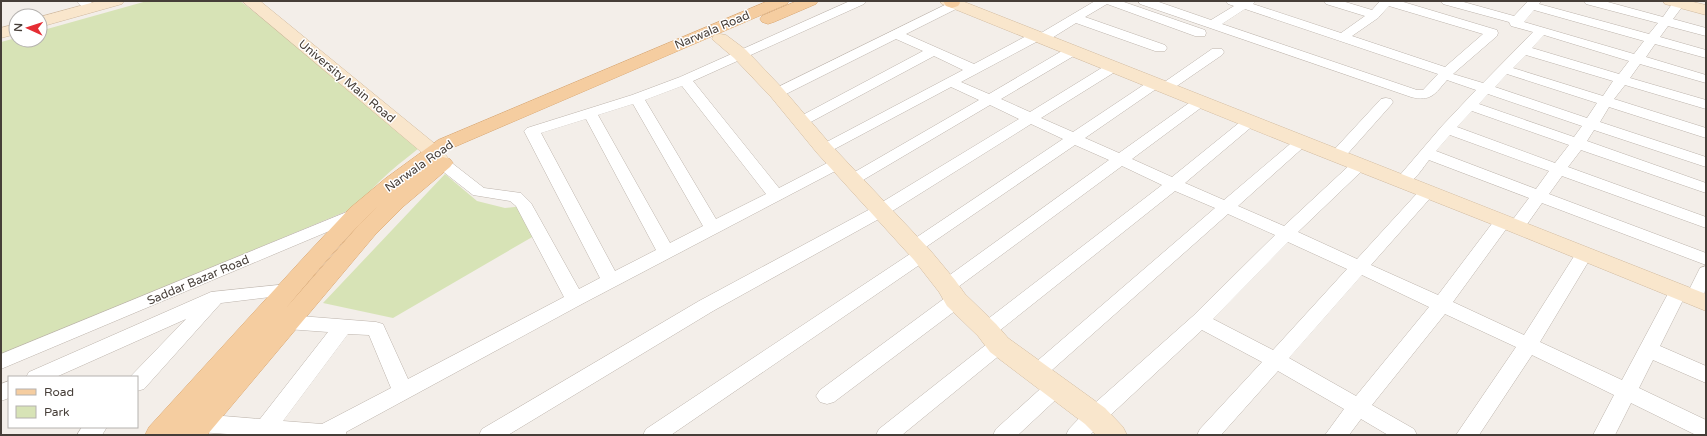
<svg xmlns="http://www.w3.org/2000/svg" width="1707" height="436" font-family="'Varela Round',sans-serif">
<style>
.green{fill:#d7e3b6}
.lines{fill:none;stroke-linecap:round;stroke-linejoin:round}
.street-casing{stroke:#bdb4ac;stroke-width:1}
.secondary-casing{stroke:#d1ba9f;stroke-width:1}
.primary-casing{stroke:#d8a671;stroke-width:1}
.street{fill:#fff;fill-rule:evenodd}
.secondary{fill:#f9e6cc;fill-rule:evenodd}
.primary{fill:#f5cda0;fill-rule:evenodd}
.labels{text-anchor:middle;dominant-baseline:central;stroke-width:3;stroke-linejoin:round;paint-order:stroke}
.street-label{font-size:12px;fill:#463e38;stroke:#fff}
</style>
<rect width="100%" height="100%" fill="#f3eee9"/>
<g class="green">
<path d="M147 1H240L425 143C401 163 376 180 359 206L1 355V42L16 38V40H40V31Z"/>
<polygon points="445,174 477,201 505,208 523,206 534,236 393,318 323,303"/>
</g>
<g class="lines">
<defs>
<g id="street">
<path d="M77 1H90L96 7 94 10C87 11 81 7 77 1Z"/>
<path d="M850 1H866L864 4 693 81 779 188 831 161 837 159 843 161 845 164 843 167 582 304 346 432V435H242L199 432 191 429 188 423 191 417 199 414 260 419 328 332 287 329 280 327 277 322 280 317 287 315 376 322 383 324 408 379 564 297 516 206 510 201 473 195 436 166 434 163 436 160 442 158 448 160 484 188 521 193 531 203 579 289 600 278 524 131 527 128 632 95 680 77ZM682 86 766 194 716 219 645 100ZM633 104 703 226 670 243 598 115ZM586 119 656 250 615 271 541 133ZM348 334 369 335 391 388 322 424 283 421Z"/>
<path d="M953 1H960L962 4 960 7 906 34 974 64 1032 33H1041L1095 1H1121L1205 30 1206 33 1205 36H1195L1107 4 1085 17 1165 45 1167 48 1165 51H1155L1076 23 1047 41H1038L961 82 989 94 1067 48H1077L1079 51 1077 54 1001 99 1030 112 1108 64H1118L1120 67 1118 70 1041 118 1073 132 1151 80 1156 79 1161 80 1163 83 1212 49H1222L1224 52 1222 55 1171 90 1166 91 1161 90 1159 87 1085 138 1119 153 1196 98 1201 97 1206 98 1208 101 1206 104 1132 159 1172 177 1245 118 1250 117 1255 118 1257 121 1255 124 1185 183 1224 200 1296 139 1301 137 1306 139 1309 142 1306 145 1238 206 1284 226 1354 161 1360 159 1366 161 1368 164 1366 167 1298 232 1357 259 1421 189 1427 187 1433 189 1435 192 1433 195 1371 265 1438 295 1497 217 1503 216 1509 217 1512 221 1453 302 1524 335 1578 250 1584 248 1590 250 1593 254 1540 342 1622 380 1671 288 1678 286 1685 288 1687 292 1660 346 1706 366V383L1653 360 1639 388 1706 420V435H1696L1631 403 1615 435H1593L1614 395 1532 355 1479 435H1456L1516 347 1445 314 1372 405 1414 429 1417 435H1388L1361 419 1349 435H1325L1344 409 1278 371 1221 435H1197L1200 429 1262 362 1202 330 1103 422 1090 435H1066L1069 429 1087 410 1193 316 1275 235 1228 214 1043 378 1036 381 1029 378 1026 373 1029 368 1215 208 1175 191 994 335 987 337 980 335 977 330 980 325 1162 185 1122 166 954 290 947 292 940 290 938 286 940 282 1109 160 1075 145 923 249 928 251 931 255 928 259 671 435H643L646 429 913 252 908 251 905 247 908 243 1063 139 1031 124 886 215 713 311 508 435H479L482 429 699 301 874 207 1019 119 990 105 858 183 852 185 846 183 844 180 846 177 979 100 951 87 829 152 824 154 819 152 816 149 819 146 963 70 934 56 807 124 802 125 797 124 795 121 797 118 923 51 896 39 782 96 777 97 772 96 770 93 772 90ZM1288 242 1347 269 1273 350 1213 319ZM1362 275 1429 307 1356 396 1289 358Z"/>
<path d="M1138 1H1156L1211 20 1234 6 1228 4 1226 1H1256L1253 4 1341 33 1365 16 1326 4 1324 1H1342L1372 10 1380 1H1400L1497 30 1498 33 1497 36 1453 74 1483 83 1533 32 1511 26 1509 22 1443 4 1441 1H1460L1514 16 1528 1H1541L1539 4 1649 34 1658 23 1586 4 1584 1H1604L1663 17 1674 1H1684L1685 3 1673 19 1706 28V36L1668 26 1660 37 1706 50V58L1655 44 1646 57 1706 75V83L1640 64 1630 78 1706 100V109L1625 85 1614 99 1706 128V138L1609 107 1600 122 1706 157V167L1594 130 1587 141 1706 183V193L1581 150 1568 167 1706 217V228L1562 176 1549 194 1706 253V265L1542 203 1523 230 1517 231 1511 230 1508 226 1529 198 1429 160C1421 170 1411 189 1396 185L1394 182 1442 126 1476 90 1447 80C1435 94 1431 102 1411 97L1140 4ZM1389 6 1483 34 1445 67 1352 36 1378 18ZM1245 9 1438 74 1423 90H1417L1222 24ZM1534 10 1644 41 1634 54 1524 22ZM1544 35 1629 61 1619 74 1532 48ZM1526 55 1613 81 1603 96 1513 68ZM1507 74 1597 103 1587 118 1495 87ZM1488 94 1582 126 1574 137 1479 104ZM1472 111 1569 145 1555 163 1457 127ZM1450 135 1549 171 1536 189 1436 151Z"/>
<polygon points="1386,98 1391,99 1393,102 1391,105 1343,159 1337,161 1331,159 1329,156 1331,153 1381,99"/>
<polygon points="359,207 365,208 367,212 365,216 1,369 1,354"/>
<path d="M1706 266C1706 279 1707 291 1701 303L1694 304 1687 303 1685 298 1700 268Z"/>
<polygon points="288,284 295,286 297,290 295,294 221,303 144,389 137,391 137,377 130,377 186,319 56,377 26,377 29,372 211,292"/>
<polygon points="956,294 963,295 965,300 963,305 834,402 827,404 820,402 816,396 820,390 949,295"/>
<polygon points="999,338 1006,340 1009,345 1006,350 902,435 876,435 879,429 992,340"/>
<polygon points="1056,379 1063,381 1066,387 1063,393 1018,435 993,435 996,429 1049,381"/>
<polygon points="9,381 9,398 1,401 1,384"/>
<polygon points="82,427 107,427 102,435 77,435"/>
</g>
<g id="secondary">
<polygon points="98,1 124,1 122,4 40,27 40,17"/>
<path d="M242 1H260L440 148 452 163 449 167C437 170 433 166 426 156Z"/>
<polygon points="940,1 962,1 1706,294 1706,311 1509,231 1294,146 942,4"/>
<polygon points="1663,1 1689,1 1706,5 1706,15 1665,4"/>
<polygon points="16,24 16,34 1,38 1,28"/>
<polygon points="720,34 726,35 746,50 783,89 831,145 930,250 955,280 965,294 996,324 1008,338 1105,408 1123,427 1127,435 1096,435 1085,424 990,352 978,336 947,306 939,292 914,260 817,153 771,97 734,58 712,39 714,35"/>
</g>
<g id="primary">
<path d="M768 1H789L787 4 452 148 439 158 443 157 450 159 453 163 450 167 404 206 375 235 207 435H145L149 427 307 254 350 208 386 178 438 140ZM377 207 359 225 286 308C315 274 344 238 377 207Z"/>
<polygon points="797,1 818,1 816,4 774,22 768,24 762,22 760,19 762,16"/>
<polygon points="943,1 959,1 960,3 958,6 952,8 946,6"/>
</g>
</defs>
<use href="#street" class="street-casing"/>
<use href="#secondary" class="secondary-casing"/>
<use href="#primary" class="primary-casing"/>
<use href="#street" class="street"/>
<use href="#secondary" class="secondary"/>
<use href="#primary" class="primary"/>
</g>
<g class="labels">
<g class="street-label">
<text transform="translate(712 30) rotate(-23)">Narwala Road</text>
<text transform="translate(347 81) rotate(40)">University Main Road</text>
<text transform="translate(419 166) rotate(-35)">Narwala Road</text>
<text transform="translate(198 280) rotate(-23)">Saddar Bazar Road</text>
</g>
</g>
<rect width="1707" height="436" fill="none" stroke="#463e38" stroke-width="4"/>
<rect x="8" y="376" width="130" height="52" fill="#ffffff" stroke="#b5b2af"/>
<rect x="16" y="389" width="20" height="6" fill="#f5cda0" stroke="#b5b2af"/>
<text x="44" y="396" font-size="12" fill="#463e38">Road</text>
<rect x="16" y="406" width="20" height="12" fill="#d7e3b6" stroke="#b5b2af"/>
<text x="44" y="416" font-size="12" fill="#463e38">Park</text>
<g transform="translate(28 28) rotate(273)"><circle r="19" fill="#ffffff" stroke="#b5b2af"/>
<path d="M0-3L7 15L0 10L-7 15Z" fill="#e52d34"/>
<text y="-6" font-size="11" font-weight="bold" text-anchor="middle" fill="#463e38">N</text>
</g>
</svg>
